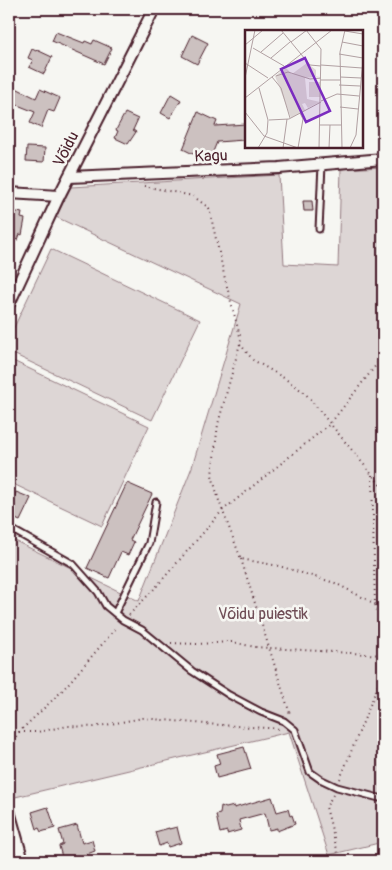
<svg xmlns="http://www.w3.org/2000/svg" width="392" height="870" font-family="Pangolin,sans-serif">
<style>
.green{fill:#ddd6d5;stroke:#947a80}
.building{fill:#ccc1c0;stroke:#4a1f2b}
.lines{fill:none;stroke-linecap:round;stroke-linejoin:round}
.service-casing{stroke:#4a1f2b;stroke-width:9}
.minor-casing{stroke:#4a1f2b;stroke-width:14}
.path{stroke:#4a1f2b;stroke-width:2;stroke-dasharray:1 4;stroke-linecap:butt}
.service{stroke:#f6f6f2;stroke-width:5}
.minor{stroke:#f6f6f2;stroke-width:10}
.labels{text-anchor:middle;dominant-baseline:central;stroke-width:5;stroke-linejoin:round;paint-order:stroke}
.street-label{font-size:16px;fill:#4a1f2b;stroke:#f6f6f2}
.park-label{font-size:16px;fill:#6f4d56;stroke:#f6f6f2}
.inset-road{fill:none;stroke:#b1a0a2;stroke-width:1}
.view{fill:#7b2cbf;fill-opacity:0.15;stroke:#7b2cbf;stroke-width:2.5}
.inset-edge{fill:none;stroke:#4a1f2b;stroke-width:2.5}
</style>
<rect width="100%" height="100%" fill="#f6f6f2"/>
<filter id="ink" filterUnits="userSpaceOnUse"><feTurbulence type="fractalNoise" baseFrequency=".02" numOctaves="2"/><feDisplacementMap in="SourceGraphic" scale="10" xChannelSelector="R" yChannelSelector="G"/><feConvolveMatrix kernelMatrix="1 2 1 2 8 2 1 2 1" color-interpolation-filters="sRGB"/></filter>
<g filter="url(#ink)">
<g class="green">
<polygon points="383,167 383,842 329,855 289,732 11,798 9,789 9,538 139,601 192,467 241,304 56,217 71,187 279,175 284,264 338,267 341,169"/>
<polygon points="51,249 200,320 152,420 9,352 9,338"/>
<polygon points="9,359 149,426 102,526 9,482"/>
</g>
<g class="building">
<polygon points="56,32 84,43 85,41 92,44 94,40 112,48 104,64 52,41"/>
<polygon points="192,35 208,43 197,64 182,56"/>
<polygon points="32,49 36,51 37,50 52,57 44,74 29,67 33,60 28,58"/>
<polygon points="16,88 36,98 40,89 60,98 54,112 48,110 41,128 30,123 35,112 15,104 16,99 12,97"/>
<polygon points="171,94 181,100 170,118 161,113"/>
<polygon points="198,112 217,121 215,126 246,124 246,138 244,138 244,140 217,142 210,159 195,152 193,154 183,149"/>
<polygon points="125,113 138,119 133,130 136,132 128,144 115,138 118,131 116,130"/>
<polygon points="27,147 45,148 44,162 26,161"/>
<polygon points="303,201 312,201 313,211 304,211"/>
<polygon points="12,211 22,213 21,218 25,219 22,235 20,234 18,240 9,238 9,215 11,216"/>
<polygon points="127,483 152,494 130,540 134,542 128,555 121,552 109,578 87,568"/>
<polygon points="16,492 31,498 20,521 9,516 9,507"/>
<polygon points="244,747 251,769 217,778 214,766 220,764 217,754"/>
<polygon points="272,797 277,812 288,809 290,816 292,815 295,824 277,831 277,828 269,830 265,813 239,820 241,830 227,834 227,831 220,833 216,815 220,814 221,806 226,808 234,806 234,808"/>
<polygon points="48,807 55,828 41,832 39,828 37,829 32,812"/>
<polygon points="77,825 82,843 92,840 95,851 82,856 84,861 63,861 59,846 63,844 59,830"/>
<polygon points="177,827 181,843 168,847 167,843 159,846 155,832 169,828 169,829"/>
</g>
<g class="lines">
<defs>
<g id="service">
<polyline points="319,229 322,165"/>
<polyline points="9,528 73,564 98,592 106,606 123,620 142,630 192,671 229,695 261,712 284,721 295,730 310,772 320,779 337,787 383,799"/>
<polyline points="115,613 149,543 156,502"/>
</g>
<g id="minor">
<polyline points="69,177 279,168 383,159"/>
<polyline points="9,193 59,196"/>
<polyline points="9,304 59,196 154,9"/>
<polyline points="9,811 23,861"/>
</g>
</defs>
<use href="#service" class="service-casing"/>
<use href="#minor" class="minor-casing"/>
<g class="path">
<polyline points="144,186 193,196 209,208 225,279 241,340 218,424 212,475 219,501 241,559 279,566 335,583 383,608"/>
<polyline points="240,344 253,360 284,378 305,393 383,488"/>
<polyline points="372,475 375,604 383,632"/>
<polyline points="241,559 290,714"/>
<polyline points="129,615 156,587 222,511 330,424 377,364 383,352"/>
<polyline points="171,643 196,644 232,642 255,647 383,655"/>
<polyline points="9,732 37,732 68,726 94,727 143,718 205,724 282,729"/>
<polyline points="9,750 19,732 61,692 117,627"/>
<polyline points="340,779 383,673"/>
<polyline points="333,795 326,807 340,861"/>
</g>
<use href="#service" class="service"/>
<use href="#minor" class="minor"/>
</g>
</g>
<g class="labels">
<g class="street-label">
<text transform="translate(66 149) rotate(-63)">Võidu</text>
<text transform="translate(211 156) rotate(-2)">Kagu</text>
</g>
<g class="park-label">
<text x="263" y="614">Võidu puiestik</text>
</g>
</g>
<g transform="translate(245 30)">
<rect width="118" height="118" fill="#f6f6f2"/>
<path d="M62 33 71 40V46H75L60 48 62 69 75 72 63 78 60 73 57 74 60 80 46 88 30 46 41 38 47 44ZM64 52H75V67H64Z" fill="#ddd6d5"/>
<path class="inset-road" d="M36 0 65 35 76 36M61 0 76 19 74 118M100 1 118 4M46 12 62 0M97 12 118 16M0 15 18 0M8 18 39 36M16 22 38 3M94 24 118 28M26 28 45 12M0 33 23 48M76 35 117 38M31 46 43 42 65 49 76 48M27 47 36 58 45 88M95 47 116 48M0 48 10 0M76 50H95M94 55 115 56M0 68 87 0M76 71 92 64 114 66M95 77 113 79M0 82 19 106 53 118M24 90 44 89 76 72M75 95H96M13 118 22 103 23 90 14 58M38 118 42 89M53 118 58 89 55 83M84 118 85 95M97 118 95 22 100 0M105 118 111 105 118 30"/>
<path class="view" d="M60 28 85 81 61 92 36 39Z"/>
<rect width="118" height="118" class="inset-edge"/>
</g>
<rect width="392" height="870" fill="none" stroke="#f6f6f2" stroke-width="30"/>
<rect x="15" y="15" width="362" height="840" fill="none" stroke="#4a1f2b" stroke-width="2" filter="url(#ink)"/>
</svg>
